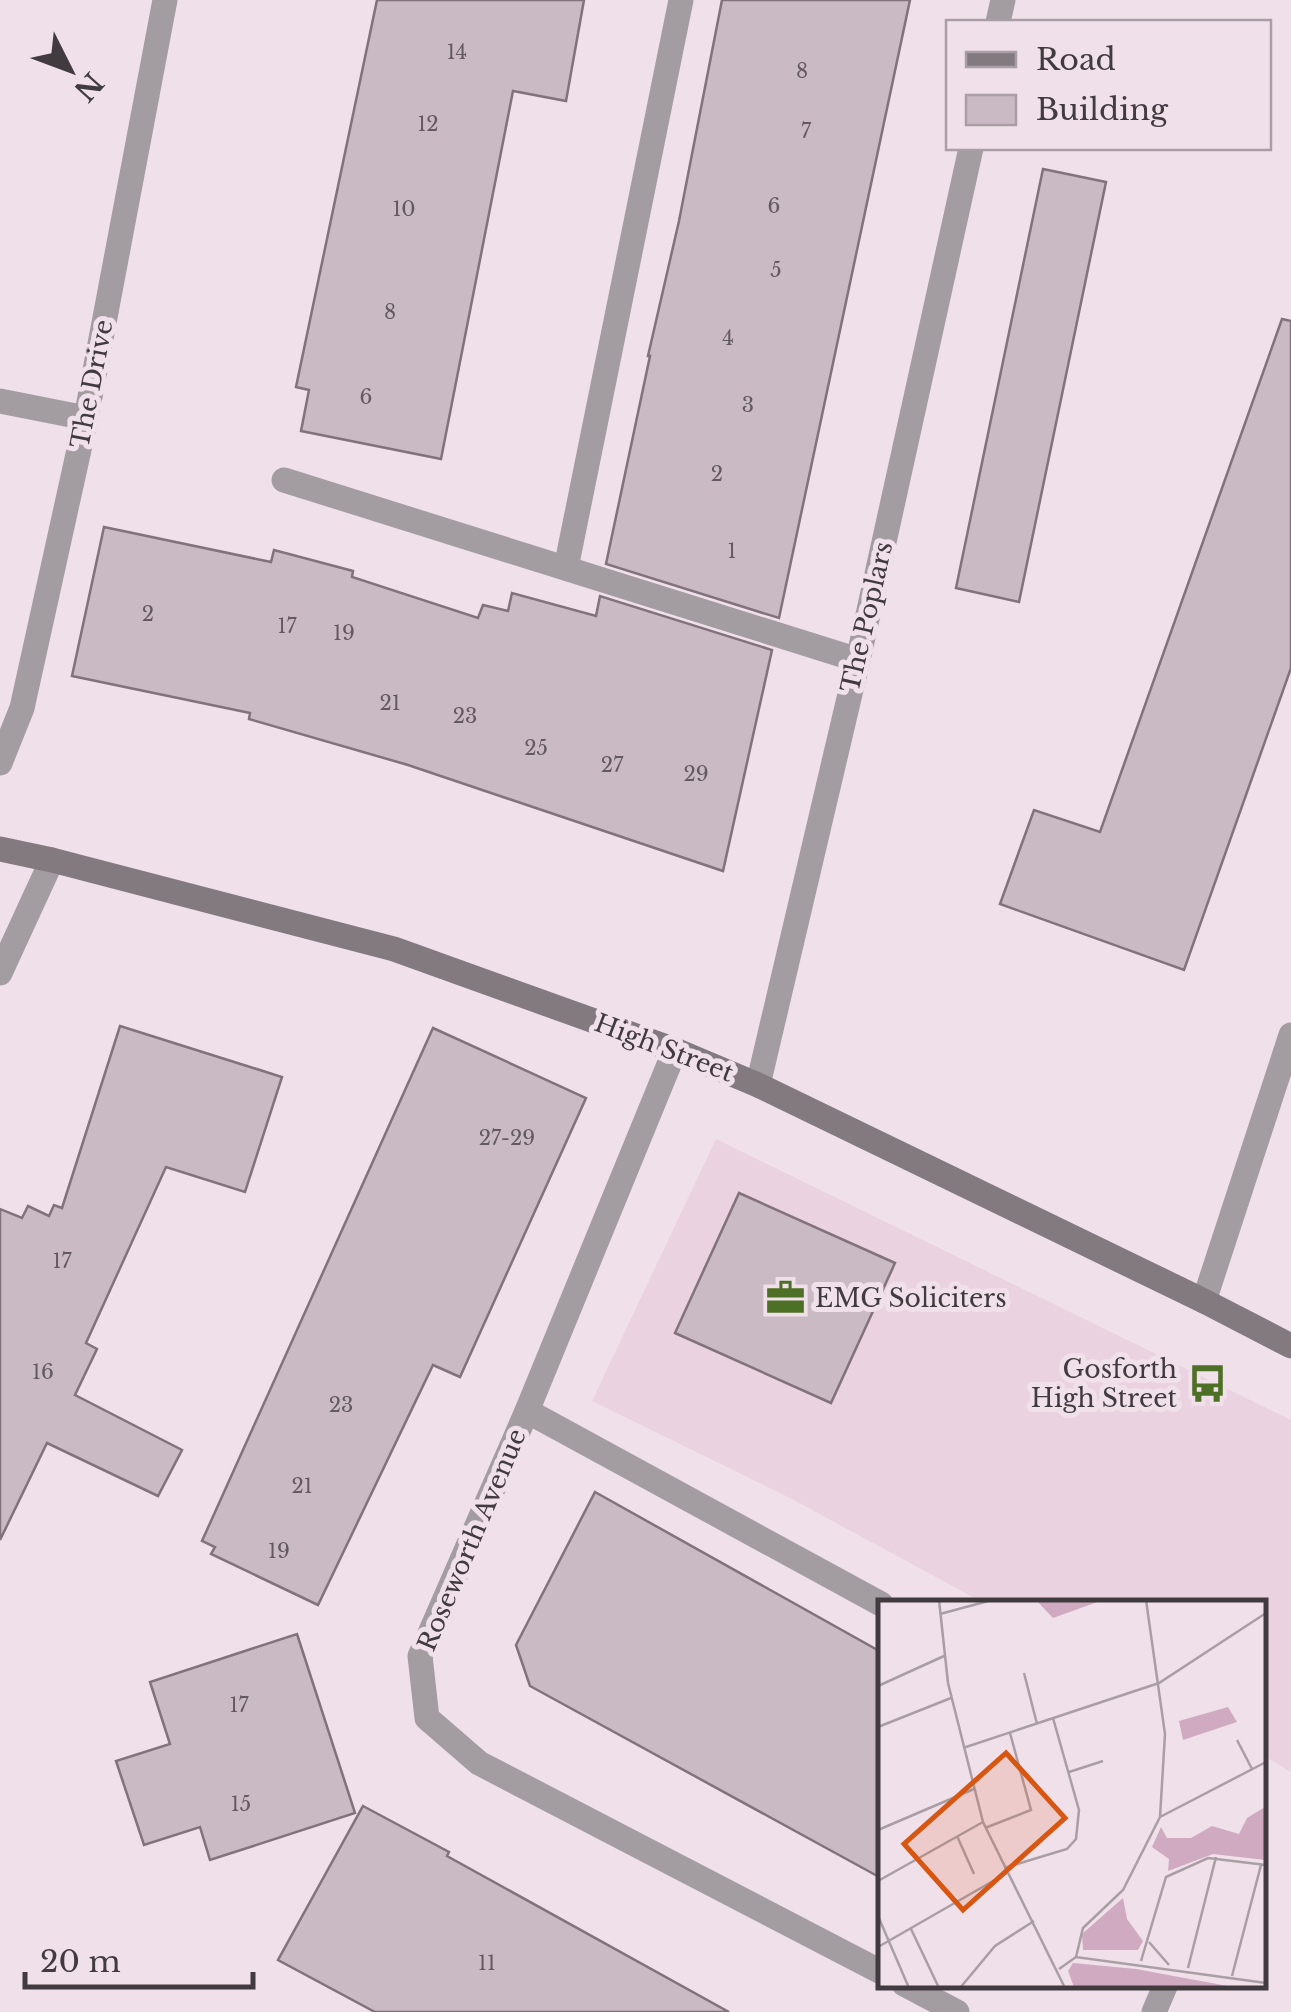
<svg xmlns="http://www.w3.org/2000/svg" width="1291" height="2012" font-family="'Libre Baskerville',serif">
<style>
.built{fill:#ead2e1}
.building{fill:#cabac4;stroke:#81727b;stroke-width:2.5}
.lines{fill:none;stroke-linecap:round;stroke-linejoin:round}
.lane{stroke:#a39da1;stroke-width:25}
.street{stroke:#a39da1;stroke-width:25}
.secondary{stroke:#837a80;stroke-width:25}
.labels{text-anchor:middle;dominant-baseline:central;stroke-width:10;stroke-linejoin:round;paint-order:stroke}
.number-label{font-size:20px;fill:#635a60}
.street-label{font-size:25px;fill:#413a3e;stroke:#f0e0ea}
.poi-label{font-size:25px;fill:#413a3e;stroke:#f0e0ea;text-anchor:start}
.inset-road{fill:none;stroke:#aa9ea5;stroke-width:2.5}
.view{fill:#d75611;fill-opacity:0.15;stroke:#d75611;stroke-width:5}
.inset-edge{fill:none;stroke:#413a3e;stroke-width:5}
</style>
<rect width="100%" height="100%" fill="#f0e0ea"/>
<polygon class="built" points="716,1139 1291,1420 1291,1772 1264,1756 1264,1602 982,1602 790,1498 592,1401"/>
<g class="building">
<polygon points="377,0 584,0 566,101 513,91 441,459 301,431 309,390 296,387"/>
<polygon points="722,0 910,0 779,618 606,564 650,356 648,356 679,221"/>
<polygon points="1043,169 1106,182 1019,602 956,588"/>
<polygon points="1282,319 1291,321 1291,668 1184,970 1000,904 1034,810 1100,832"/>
<polygon points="104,527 271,562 274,550 353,571 352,577 478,618 483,605 508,611 512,593 596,616 600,596 772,650 723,871 408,765 249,719 250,713 72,676"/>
<polygon points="120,1026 282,1077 245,1192 166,1167 86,1343 97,1349 75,1395 182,1450 158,1496 47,1443 0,1540 0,1209 22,1218 28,1206 49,1216 54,1205 62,1208"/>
<polygon points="433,1028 586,1098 460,1377 433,1365 318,1605 211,1554 215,1547 202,1541"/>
<polygon points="739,1193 895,1263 831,1403 675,1333"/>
<polygon points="595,1492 881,1652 881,1878 530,1686 516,1645"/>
<polygon points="297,1634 355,1813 210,1860 200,1827 144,1845 116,1761 170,1744 150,1682"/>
<polygon points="363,1806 449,1852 447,1856 729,2012 375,2012 278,1960"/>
</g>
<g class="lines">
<g class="lane">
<polyline points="0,401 86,418"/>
<polyline points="566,568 681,0"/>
<polyline points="527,1411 881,1604"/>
<polyline points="1154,2012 1166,1984"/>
</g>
<g class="street">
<polyline points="998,22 1003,0"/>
<polyline points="284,480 858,660"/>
<polyline points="0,763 22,708 86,418 165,0"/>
<polyline points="0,973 52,860"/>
<polyline points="675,1050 527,1411 420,1656 427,1718 479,1763 881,1972"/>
<polyline points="758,1085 858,660 971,148"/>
<polyline points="1204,1301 1291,1035"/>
<polyline points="904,1984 957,2012"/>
</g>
<polyline class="secondary" points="0,849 52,860 394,949 675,1050 758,1085 1204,1301 1291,1346"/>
</g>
<defs>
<symbol id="office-bare" viewBox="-9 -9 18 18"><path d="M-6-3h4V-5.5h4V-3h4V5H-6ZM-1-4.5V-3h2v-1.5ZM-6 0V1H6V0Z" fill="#4d6f26" stroke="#f0e0ea" stroke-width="2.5" paint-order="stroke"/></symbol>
<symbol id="bus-bare" viewBox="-9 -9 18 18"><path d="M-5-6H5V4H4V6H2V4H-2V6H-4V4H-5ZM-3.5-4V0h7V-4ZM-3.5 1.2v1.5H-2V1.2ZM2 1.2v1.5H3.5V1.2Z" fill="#4d6f26" stroke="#f0e0ea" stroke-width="2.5" paint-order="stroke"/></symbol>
</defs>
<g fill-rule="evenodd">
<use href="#office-bare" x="758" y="1270" width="55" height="55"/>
<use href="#bus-bare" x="1180" y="1356" width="55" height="55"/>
</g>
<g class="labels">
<g class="number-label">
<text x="457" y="52">14</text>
<text x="802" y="71">8</text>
<text x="428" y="124">12</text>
<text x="806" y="131">7</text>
<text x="774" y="206">6</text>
<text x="404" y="209">10</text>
<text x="776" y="270">5</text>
<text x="390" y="312">8</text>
<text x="728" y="338">4</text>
<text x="366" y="397">6</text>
<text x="748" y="405">3</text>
<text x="717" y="474">2</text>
<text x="732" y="551">1</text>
<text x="148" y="614">2</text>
<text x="287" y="626">17</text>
<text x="344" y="633">19</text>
<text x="390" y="703">21</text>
<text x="465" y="716">23</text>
<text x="536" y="748">25</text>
<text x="612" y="765">27</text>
<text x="696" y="774">29</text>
<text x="507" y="1138">27-29</text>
<text x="62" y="1261">17</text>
<text x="43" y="1372">16</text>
<text x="341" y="1405">23</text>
<text x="302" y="1486">21</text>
<text x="279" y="1551">19</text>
<text x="239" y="1705">17</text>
<text x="241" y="1804">15</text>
<text x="487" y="1963">11</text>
</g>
<g class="street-label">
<text transform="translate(92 384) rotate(-79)">The Drive</text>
<text transform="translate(867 617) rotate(-77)">The Poplars</text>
<text transform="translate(664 1048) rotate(21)">High Street</text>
<text transform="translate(472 1540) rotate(-67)">Roseworth Avenue</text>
</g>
<g class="poi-label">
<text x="815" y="1298">EMG Soliciters</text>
<text x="1177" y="1369" text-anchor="end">Gosforth<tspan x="1177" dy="29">High Street</tspan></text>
</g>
</g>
<g transform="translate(878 1600)">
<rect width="388" height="388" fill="#f0e0ea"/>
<path d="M158 0H225L175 18ZM350 107 359 122 305 140 301 121ZM387 207V260L335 254 290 271 291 259 274 247 283 227 289 238H313L334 226 361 234 369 218ZM245 298 249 319 265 341 260 350H205L204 334ZM195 363 258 369 355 387H196L190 371Z" fill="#cfaac1"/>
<path class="inset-road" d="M61 0 70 83 105 222 187 388M62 14 114 0M146 73 159 124M0 86 66 56M0 127 73 98M359 140 374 169M85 148 281 83 388 13M191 172 225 161M282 217 388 162M107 228 153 210 132 133M0 230 96 189M79 236 96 274M126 268 189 249 198 239 201 210 175 118M0 281 105 222M0 316 31 388M33 329 61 388M271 342 291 365M0 347 129 273M198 357 205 328 245 290 282 217 287 134 268 0M263 361 288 277 330 258 388 265M310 368 338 257M181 369 198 357 388 383M354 376 383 265M82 388 117 346 156 321"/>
<path class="view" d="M128 153 187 218 85 310 26 244Z"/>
<rect width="388" height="388" class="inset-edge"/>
</g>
<rect x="946" y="20" width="325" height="130" fill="#f0e0ea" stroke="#aa9ea5" stroke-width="2.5"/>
<rect x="966" y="52" width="50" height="15" fill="#837a80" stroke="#aa9ea5" stroke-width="2.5"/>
<text x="1036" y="70" font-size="30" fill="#413a3e">Road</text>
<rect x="966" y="95" width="50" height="30" fill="#cabac4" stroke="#aa9ea5" stroke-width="2.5"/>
<text x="1036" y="120" font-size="30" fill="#413a3e">Building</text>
<g transform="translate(70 70) rotate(132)" stroke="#f0e0ea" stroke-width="8" paint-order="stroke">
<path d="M0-8L18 38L0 25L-18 38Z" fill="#413a3e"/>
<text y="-15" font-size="28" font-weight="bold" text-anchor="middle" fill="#413a3e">N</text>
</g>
<path d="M25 1972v15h228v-15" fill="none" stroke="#413a3e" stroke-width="5"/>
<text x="40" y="1972" font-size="30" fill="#413a3e" stroke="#f0e0ea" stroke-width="8" paint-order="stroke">20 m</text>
</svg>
